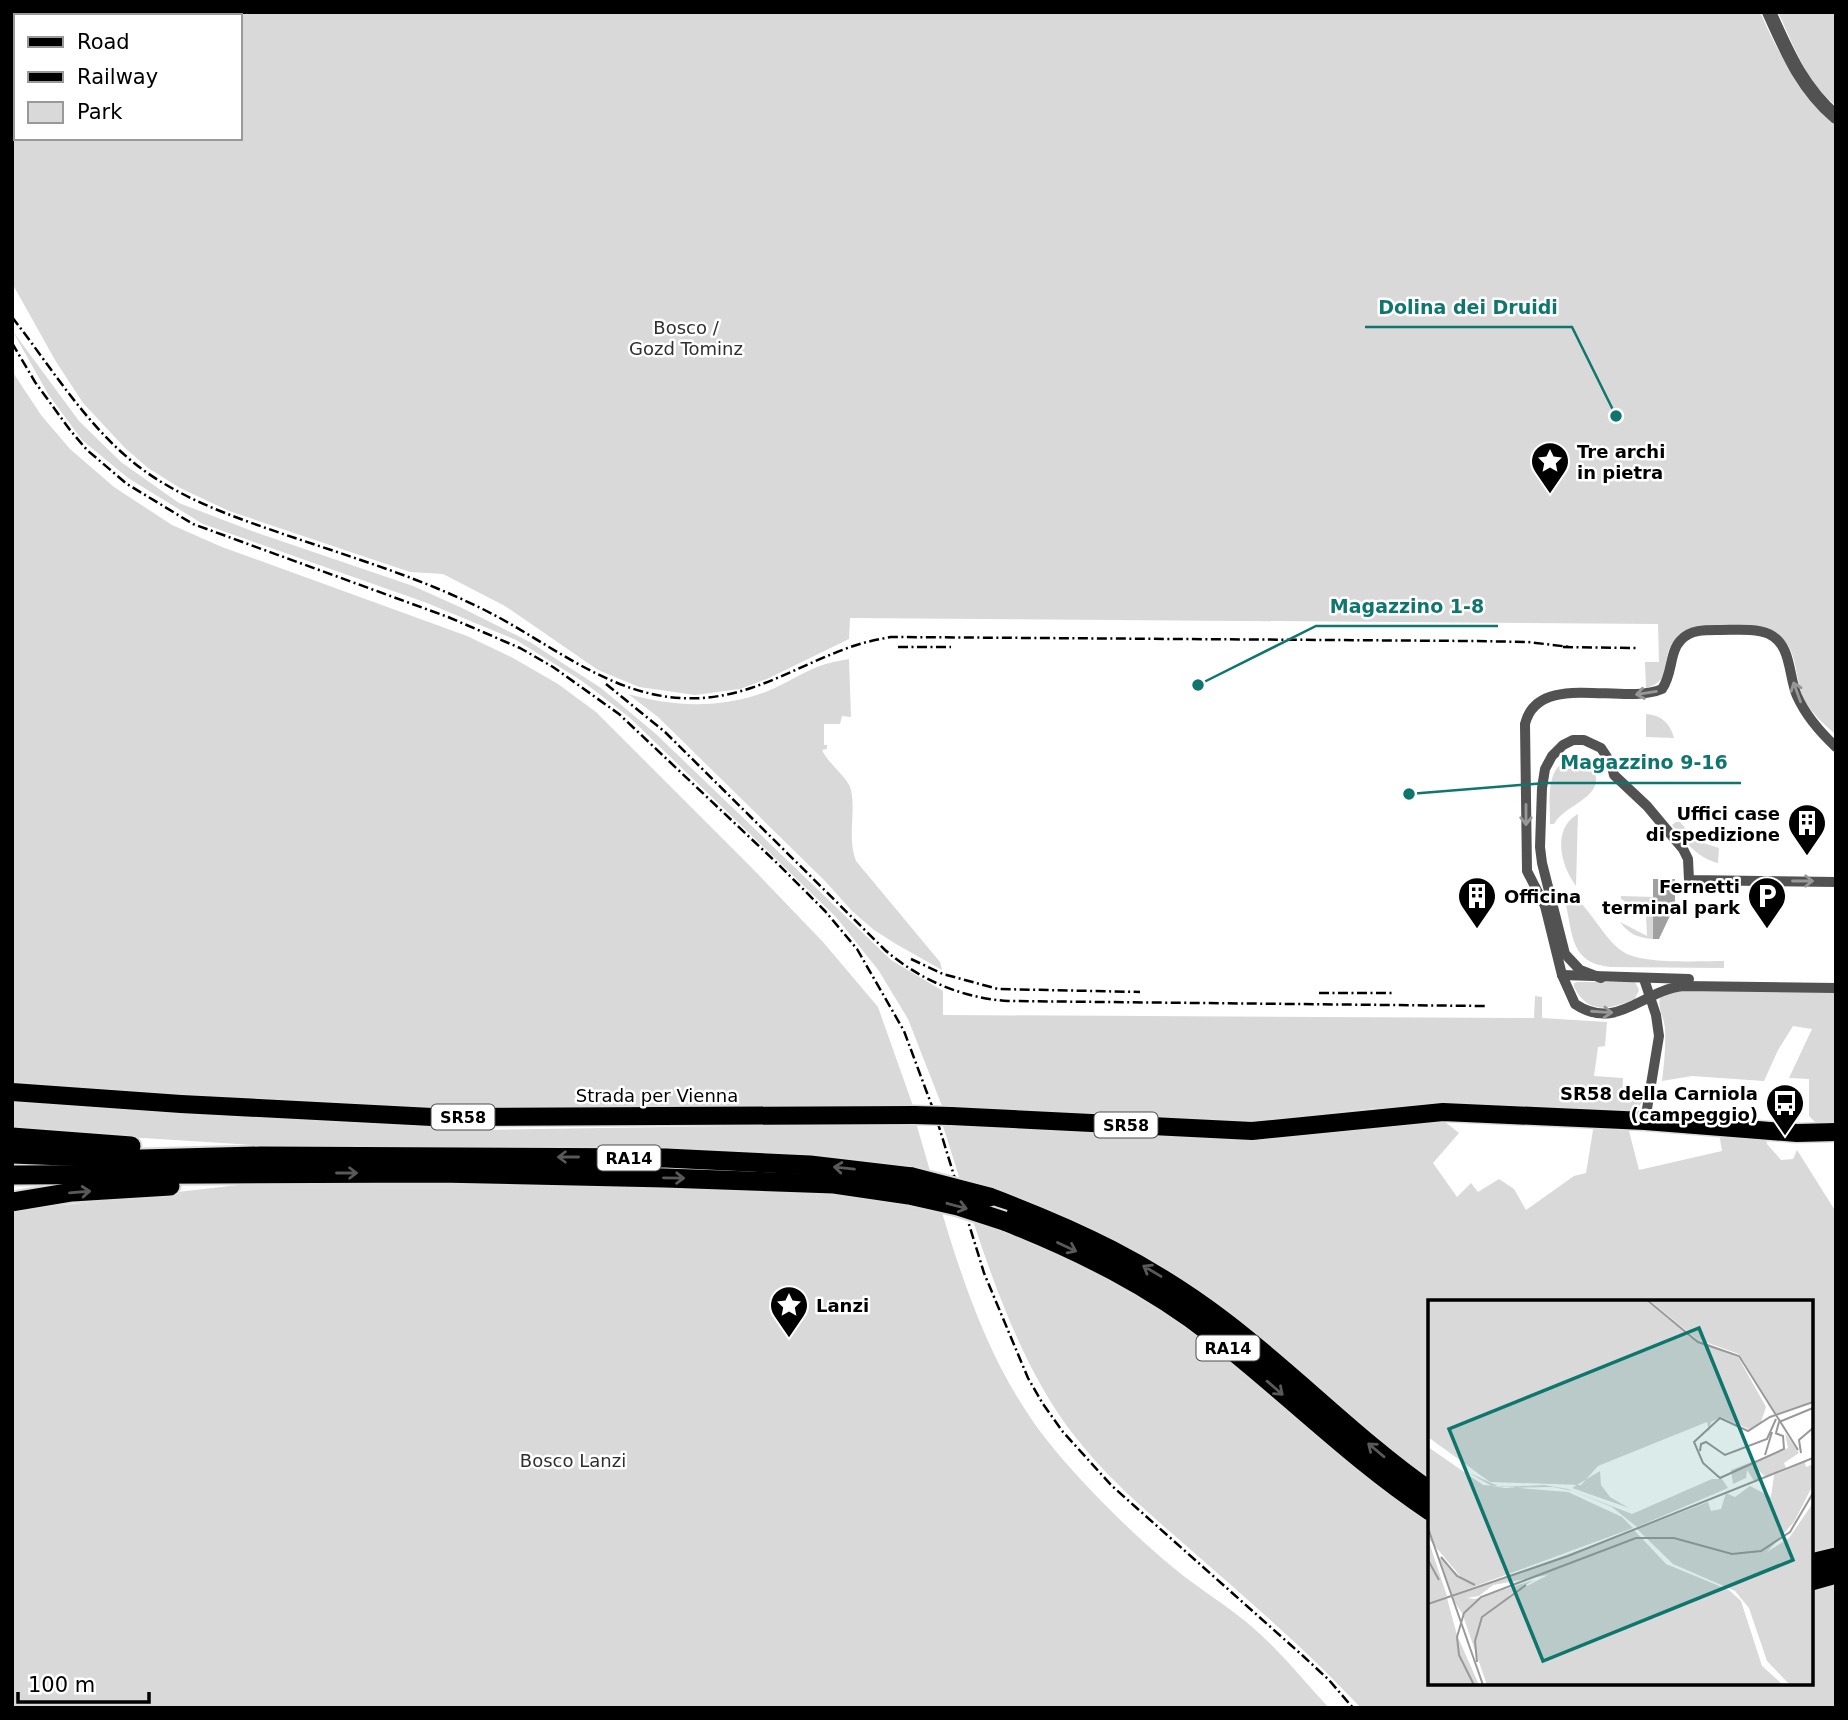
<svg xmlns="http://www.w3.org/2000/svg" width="1848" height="1720" font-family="'DejaVu Sans',sans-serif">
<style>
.green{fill:#d9d9d9;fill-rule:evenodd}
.water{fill:#a0a0a0}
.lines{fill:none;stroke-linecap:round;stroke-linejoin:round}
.primary-casing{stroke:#dbdbdb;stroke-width:21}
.motorway-casing{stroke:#dbdbdb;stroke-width:23}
.minor{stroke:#525252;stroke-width:10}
.tertiary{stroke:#525252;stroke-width:14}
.primary{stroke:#000;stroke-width:18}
.motorway{stroke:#000;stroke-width:19}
.rail{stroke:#000;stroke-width:2.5;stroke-dasharray:10 3.5 2 3.5;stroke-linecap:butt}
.primary-bridge-casing{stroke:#dbdbdb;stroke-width:21;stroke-linecap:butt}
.motorway-bridge-casing{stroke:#dbdbdb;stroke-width:23;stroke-linecap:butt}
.primary-bridge{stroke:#000;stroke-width:18}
.motorway-bridge{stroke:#000;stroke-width:19}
.oneway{stroke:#979797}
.oneway2{stroke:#595959}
.labels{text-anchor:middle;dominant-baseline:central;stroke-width:5;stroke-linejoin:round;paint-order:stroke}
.shield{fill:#fff;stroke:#4c4c4c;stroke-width:2}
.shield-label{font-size:16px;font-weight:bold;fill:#000}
.park-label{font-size:18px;fill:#303030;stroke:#fff}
.poi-label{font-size:18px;font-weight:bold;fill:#000;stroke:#fff;text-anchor:start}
.street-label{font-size:18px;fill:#000;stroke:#fff}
.inset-road{fill:none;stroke:#999;stroke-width:2}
.view{fill:#0f766e;fill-opacity:0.15;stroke:#0f766e;stroke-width:3.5}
.inset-edge{fill:none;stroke:#000;stroke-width:3.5}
.leader{fill:none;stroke:#0f766e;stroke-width:2.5}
.callout-dot{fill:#0f766e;stroke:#fff;stroke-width:2.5}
.callout-label{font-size:19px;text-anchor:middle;font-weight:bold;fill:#0f766e;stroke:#fff;stroke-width:5;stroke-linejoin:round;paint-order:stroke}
</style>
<rect width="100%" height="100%" fill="#fff"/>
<g class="green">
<path d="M12 12H1760C1779 55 1800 94 1836 124V735C1824 724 1811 713 1804 699 1794 679 1799 648 1778 636 1770 632 1745 632 1735 631 1711 629 1700 625 1678 639 1657 651 1678 680 1646 688L1645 662H1659L1658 624 850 618 849 639 767 679 740 689 695 695 639 687 598 670 505 606 443 574 410 572 229 511 180 488 148 468 125 448 83 403 55 360 12 283ZM16 16H240V138H16Z"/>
<path d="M1778 12H1836V106C1806 82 1794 46 1778 12Z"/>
<polygon points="12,330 79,421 121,462 179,503 252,531 413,586 462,608 530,642 601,688 656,734 891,960 943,991 943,1015 1534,1018 1535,996 1542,997 1542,1018 1607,1022 1605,1046 1598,1047 1594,1076 1623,1078 1622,1096 1646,1097 1637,1109 1615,1113 1447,1107 1376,1108 1256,1122 1187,1120 942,1106 908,1019 879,971 836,917 629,717 582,681 516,640 427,603 203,524 128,478 82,440 48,394"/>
<polygon points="12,371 41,415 70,449 114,487 172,525 222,547 467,636 513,658 558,684 596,712 750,866 823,942 878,1007 913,1106 485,1113 12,1086"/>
<path d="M849 659 851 717 842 716 840 724H824V745H827V749L822 750C828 764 848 777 851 790 856 814 847 838 856 861L940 962 942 970 896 944 874 930 852 911 825 881 658 717 628 694C674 707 722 709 768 691 785 684 800 674 817 667 827 663 838 661 849 659Z"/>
<path d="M1646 714C1661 715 1670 723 1674 738L1646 737Z"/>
<path d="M1578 759C1587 761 1593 765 1595 773 1603 798 1564 805 1554 824H1550C1550 799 1544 759 1578 759Z"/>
<path d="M1578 814 1576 886C1561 866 1551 829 1578 814Z"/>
<path d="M1676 822H1680L1697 841 1719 848 1718 863C1697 858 1685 841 1672 825Z"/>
<path d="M1562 892C1585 893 1602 942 1627 954 1648 964 1699 961 1724 961V968L1611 967C1576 964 1573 943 1568 915 1567 907 1564 900 1562 892Z"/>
<path d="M1621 896 1653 897V939C1638 938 1629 934 1620 922L1647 936 1646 913 1621 899Z"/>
<path d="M1578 982H1635L1639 990 1635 999C1610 1009 1589 1016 1574 987V983Z"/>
<path d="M1686 990 1836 991V1125H1818L1809 1116V1079L1789 1078 1812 1029 1793 1026 1778 1050 1764 1081 1692 1076 1662 1081C1664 1064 1666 1046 1665 1029 1664 1015 1656 1008 1661 995Z"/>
<path d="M12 1102 480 1130 916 1123C946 1223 971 1332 1032 1420 1064 1466 1120 1522 1163 1559 1193 1586 1230 1606 1260 1634 1284 1656 1306 1683 1329 1708H12V1211L257 1183 335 1182 693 1186 912 1168 748 1151 254 1145 16 1130 12 1129Z"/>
<path d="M941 1120 1158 1134 1424 1121 1445 1122 1459 1133 1433 1163 1457 1197 1471 1183 1478 1192 1499 1179 1514 1189 1526 1210 1574 1176 1586 1173 1594 1124 1628 1127 1639 1170 1722 1151 1719 1133 1766 1137 1767 1144 1781 1160 1793 1159 1797 1150 1836 1212V1545L1811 1553V1302H1430V1683H1811V1590L1836 1583V1708H1361C1308 1651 1249 1601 1191 1550 1151 1515 1110 1481 1077 1439 1008 1353 975 1224 941 1120Z"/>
</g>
<polygon class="water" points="1653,879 1675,879 1675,905 1659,939 1653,939"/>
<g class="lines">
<defs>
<g id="primary">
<polyline points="12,1092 181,1104 432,1117 914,1115"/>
<polyline points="951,1116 1252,1131 1443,1112 1645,1121 1797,1133 1836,1132"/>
</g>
<g id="motorway">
<polyline points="12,1137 131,1146"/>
<polyline points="12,1154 141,1159 261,1156 666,1158 810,1165 912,1177"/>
<polyline points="12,1175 439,1173 665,1178 834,1184 909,1195"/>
<path d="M989 1197C1077 1230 1149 1264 1224 1321 1295 1375 1357 1440 1430 1491"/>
<polyline points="12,1202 72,1192 170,1186"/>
<path d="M1004 1221C1080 1251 1150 1286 1214 1336 1287 1393 1352 1459 1430 1511"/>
<polyline points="1811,1563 1836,1557"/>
<polyline points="1811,1581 1836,1574"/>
</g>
</defs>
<use href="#primary" class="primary-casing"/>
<use href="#motorway" class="motorway-casing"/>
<g class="minor">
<path d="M1836 747C1821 733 1805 714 1797 696 1788 675 1792 645 1769 634 1755 628 1736 630 1721 630 1707 630 1691 629 1681 640 1669 652 1673 674 1662 689 1623 706 1538 670 1525 724L1527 871 1545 906 1562 975 1575 1004C1617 1032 1643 990 1683 986L1836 988"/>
<polyline points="1562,975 1689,979"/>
<polyline points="1601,978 1580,970 1565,954 1542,863 1540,847 1542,788 1545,769 1552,756 1563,745 1573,740 1584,740 1601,748 1611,763 1614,775 1647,806 1683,849 1688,859 1689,880 1836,882"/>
<polyline points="1644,979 1656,1015 1659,1036 1645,1121"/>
</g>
<path class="tertiary" d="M1769 12C1787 52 1802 88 1836 117"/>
<use href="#primary" class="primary"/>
<use href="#motorway" class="motorway"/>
<g class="rail">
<path d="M12 317C54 371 90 432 146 472 189 502 237 518 286 535 357 559 431 581 498 617 555 648 612 694 680 698 744 702 788 670 845 649 860 643 875 640 891 637L1472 641 1528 642 1570 647"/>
<polyline points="12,343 35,382 70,430 87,450 127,484 193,524 448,617 520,648 553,667 619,714 779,865 825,911 857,949 904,1031 936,1117 984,1273 1028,1378 1043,1404 1063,1432 1112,1486 1302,1655 1329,1680 1353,1708"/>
<polyline points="898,647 951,647"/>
<polyline points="1563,647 1639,648"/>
<path d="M606 684 665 732 885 950C920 980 962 998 1008 1001L1485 1006"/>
<polyline points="911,959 943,974 998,989 1140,992"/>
<polyline points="1319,993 1392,993"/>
</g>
<defs>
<polyline id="primary-bridge" points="914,1115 951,1116"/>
<g id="motorway-bridge">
<polyline points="912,1177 989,1197"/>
<polyline points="909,1195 958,1206 1004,1221"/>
</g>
</defs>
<use href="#primary-bridge" class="primary-bridge-casing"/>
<use href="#motorway-bridge" class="motorway-bridge-casing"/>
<use href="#primary-bridge" class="primary-bridge"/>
<use href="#motorway-bridge" class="motorway-bridge"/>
</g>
<defs><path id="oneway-shaft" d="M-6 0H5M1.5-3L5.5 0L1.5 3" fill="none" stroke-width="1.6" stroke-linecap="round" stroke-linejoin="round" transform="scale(1.75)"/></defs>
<g class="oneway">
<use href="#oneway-shaft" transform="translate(1797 692) rotate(-110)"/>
<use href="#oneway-shaft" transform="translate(1646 693) rotate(171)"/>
<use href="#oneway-shaft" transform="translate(1526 815) rotate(90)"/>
<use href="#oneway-shaft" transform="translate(1803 881)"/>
<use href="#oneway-shaft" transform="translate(1602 1012) rotate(4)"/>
</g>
<g class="oneway2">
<use href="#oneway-shaft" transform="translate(568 1157) rotate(-180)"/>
<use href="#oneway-shaft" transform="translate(844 1168) rotate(-174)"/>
<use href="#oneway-shaft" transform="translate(347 1173)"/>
<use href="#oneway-shaft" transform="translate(674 1178) rotate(1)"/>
<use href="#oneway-shaft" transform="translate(80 1192) rotate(-5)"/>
<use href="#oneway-shaft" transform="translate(957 1206) rotate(15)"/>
<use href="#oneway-shaft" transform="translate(1067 1247) rotate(25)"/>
<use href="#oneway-shaft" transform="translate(1152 1271) rotate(-149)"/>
<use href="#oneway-shaft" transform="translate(1275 1388) rotate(41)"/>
<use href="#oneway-shaft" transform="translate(1376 1450) rotate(-140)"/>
</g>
<defs>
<symbol id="sight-pin" viewBox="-11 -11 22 30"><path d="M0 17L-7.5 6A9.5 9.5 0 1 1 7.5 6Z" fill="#000" stroke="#fff"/><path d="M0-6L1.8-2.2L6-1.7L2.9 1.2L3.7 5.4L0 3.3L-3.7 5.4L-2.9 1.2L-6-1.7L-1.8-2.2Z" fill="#fff"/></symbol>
<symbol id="building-pin" viewBox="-11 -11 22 30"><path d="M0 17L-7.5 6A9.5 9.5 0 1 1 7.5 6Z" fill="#000" stroke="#fff"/><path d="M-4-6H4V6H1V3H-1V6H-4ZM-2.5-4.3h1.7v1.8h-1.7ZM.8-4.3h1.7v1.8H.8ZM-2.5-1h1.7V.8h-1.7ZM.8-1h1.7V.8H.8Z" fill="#fff"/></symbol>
<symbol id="parking-pin" viewBox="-11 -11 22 30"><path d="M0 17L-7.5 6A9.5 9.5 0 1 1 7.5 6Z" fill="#000" stroke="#fff"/><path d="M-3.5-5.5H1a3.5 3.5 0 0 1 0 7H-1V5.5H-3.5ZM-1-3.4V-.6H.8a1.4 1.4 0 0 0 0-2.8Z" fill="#fff"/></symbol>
<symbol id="bus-pin" viewBox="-11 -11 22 30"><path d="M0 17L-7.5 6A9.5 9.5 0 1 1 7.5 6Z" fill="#000" stroke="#fff"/><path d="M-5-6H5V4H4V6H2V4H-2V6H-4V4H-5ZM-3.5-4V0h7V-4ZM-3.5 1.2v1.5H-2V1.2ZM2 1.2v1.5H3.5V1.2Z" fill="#fff"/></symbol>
</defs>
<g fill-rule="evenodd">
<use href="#sight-pin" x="1528" y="439" width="44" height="60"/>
<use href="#building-pin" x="1785" y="801" width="44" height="60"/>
<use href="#building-pin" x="1455" y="874" width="44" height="60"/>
<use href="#parking-pin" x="1745" y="874" width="44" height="60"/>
<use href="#bus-pin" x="1763" y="1081" width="44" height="60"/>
<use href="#sight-pin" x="767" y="1283" width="44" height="60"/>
</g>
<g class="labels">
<g class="shield">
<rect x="431.5" y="1104.5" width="63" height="25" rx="5"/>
<rect x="1094.5" y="1112.5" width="63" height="25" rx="5"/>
<rect x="597.5" y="1145.5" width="63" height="25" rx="5"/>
<rect x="1196.5" y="1335.5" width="63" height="25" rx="5"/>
</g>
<g class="shield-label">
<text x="463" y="1117">SR58</text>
<text x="1126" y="1125">SR58</text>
<text x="629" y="1158">RA14</text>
<text x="1228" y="1348">RA14</text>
</g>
<g class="park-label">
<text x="686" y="327">Bosco /<tspan x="686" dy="21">Gozd Tominz</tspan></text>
<text x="573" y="1460">Bosco Lanzi</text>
</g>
<g class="poi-label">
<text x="1577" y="451">Tre archi<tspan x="1577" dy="21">in pietra</tspan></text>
<text x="1780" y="813" text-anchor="end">Uffici case<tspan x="1780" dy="21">di spedizione</tspan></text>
<text x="1740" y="886" text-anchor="end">Fernetti<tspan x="1740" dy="21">terminal park</tspan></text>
<text x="1504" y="896">Officina</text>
<text x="1758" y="1093" text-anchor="end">SR58 della Carniola<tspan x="1758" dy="21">(campeggio)</tspan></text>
<text x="816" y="1305">Lanzi</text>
</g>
<g class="street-label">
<text x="657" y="1095">Strada per Vienna</text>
</g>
</g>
<g transform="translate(1428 1300)">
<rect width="385" height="385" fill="#fff"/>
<path d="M0 0H217L263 37 309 55 338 107 333 122 323 130 293 117 283 122 281 132 279 122 170 166 153 185 62 182 0 137ZM221 0H385V101L349 115 311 54 269 39ZM357 133 371 153 356 163 358 168 338 177 331 171 333 179 326 181 319 170 318 178 305 184 303 170 360 148ZM0 147 55 185 140 192 194 217 205 228 23 295 11 257 33 277 0 238ZM377 162 378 167 385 164V185L366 222 339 252 361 238 385 203V385H362L339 361 321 308 307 291 245 264 209 229 280 202 283 211 293 209 298 193 307 197 322 186 343 197 346 175ZM172 171 173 185 182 197 201 208 144 188ZM39 172 72 187 116 185 140 189 204 214 284 179H294L300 188 209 227 184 207 145 191 125 187 77 188 64 186ZM206 230 238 264 301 290 313 301 334 366 355 385H59L34 313 23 297ZM120 275 78 297 106 280 47 299 39 298 51 296 65 285ZM0 239 19 296 0 303ZM19 298 29 335 51 385H0V305Z" fill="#d9d9d9" fill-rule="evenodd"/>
<path class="inset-road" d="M219 0 270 42 311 56 370 150M347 133 355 136 356 149 292 178 275 163 266 142 292 118 320 131 342 117 385 102M348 133 351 122 385 108M272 151 273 144 278 142 297 155 339 139 348 119M373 153 371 140 385 128M337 155 344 132M0 228 55 385M13 257 29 276 47 285M0 260 11 280M0 304 140 256 385 158M49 362 47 341 54 317 98 285M46 385 31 355 29 337 36 313 53 297 208 238H246L304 254 333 251 362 232 385 193"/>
<path class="view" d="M271 28 365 260 115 361 21 129Z"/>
<rect width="385" height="385" class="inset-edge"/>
</g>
<path class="leader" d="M1616 416L1572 327H1365M1198 685L1316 626H1498M1409 794L1546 783H1741"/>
<g class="callout-dot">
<circle cx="1616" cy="416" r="7"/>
<circle cx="1198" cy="685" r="7"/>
<circle cx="1409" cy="794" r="7"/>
</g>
<g class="callout-label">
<text x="1468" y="314">Dolina dei Druidi</text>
<text x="1407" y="613">Magazzino 1-8</text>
<text x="1644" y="769">Magazzino 9-16</text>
</g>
<rect width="1848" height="1720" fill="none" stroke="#000000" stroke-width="28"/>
<rect x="14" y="14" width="228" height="126" fill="#ffffff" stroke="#999999" stroke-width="2"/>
<rect x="28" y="37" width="35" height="10" fill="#000000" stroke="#999999" stroke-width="2"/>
<text x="77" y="49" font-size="21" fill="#000000">Road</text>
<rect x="28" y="72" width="35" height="10" fill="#000000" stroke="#999999" stroke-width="2"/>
<text x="77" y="84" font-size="21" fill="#000000">Railway</text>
<rect x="28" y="102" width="35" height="21" fill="#d9d9d9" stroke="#999999" stroke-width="2"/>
<text x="77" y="119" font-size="21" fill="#000000">Park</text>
<path d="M18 1692v10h131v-10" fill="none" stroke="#000000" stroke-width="3.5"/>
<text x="28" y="1692" font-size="21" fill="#000000" stroke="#ffffff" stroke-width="5" paint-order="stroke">100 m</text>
</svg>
